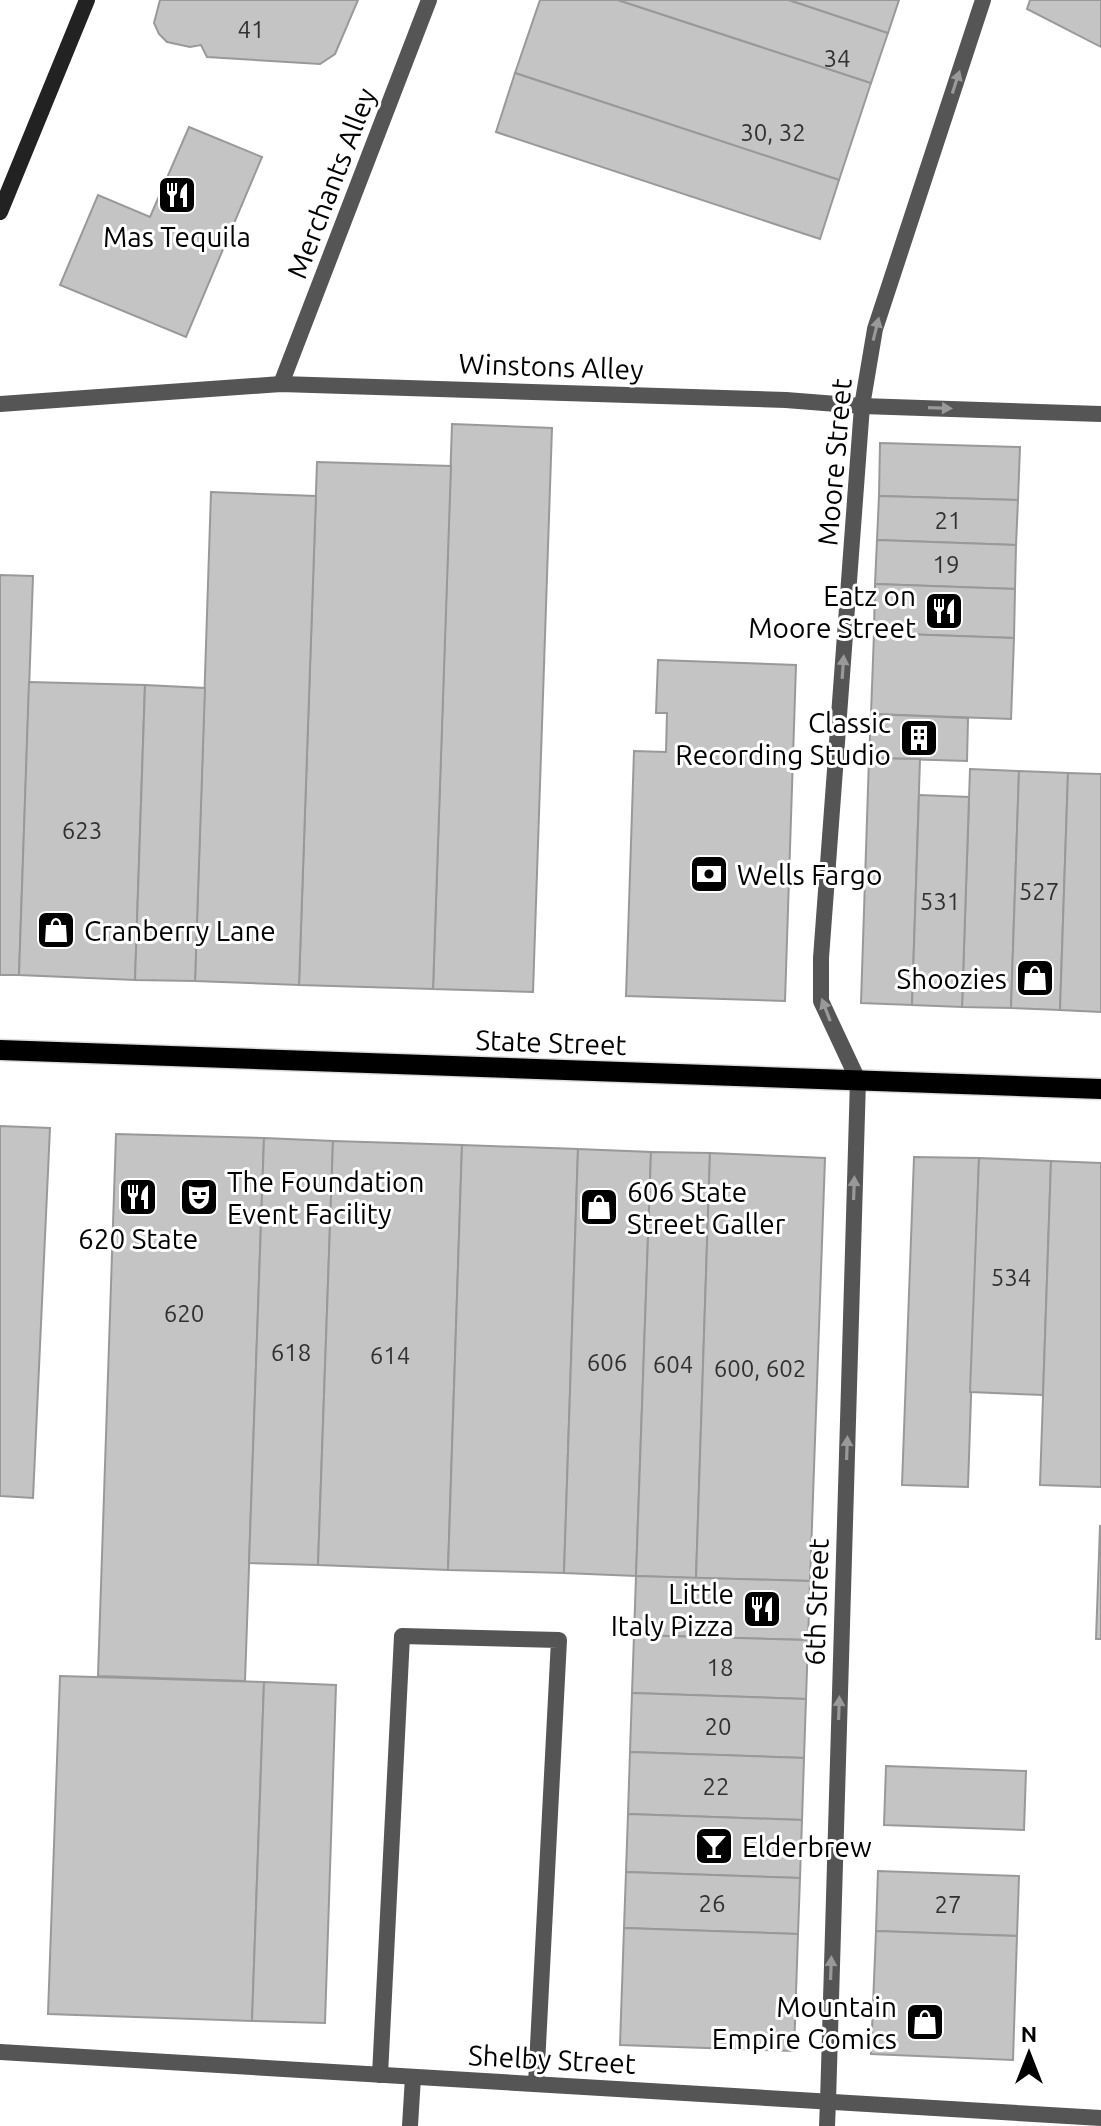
<svg xmlns="http://www.w3.org/2000/svg" width="1101" height="2126" font-family="Ubuntu,sans-serif">
<style>
.building{fill:#c4c4c4;stroke:#999;stroke-width:2}
.lines{fill:none;stroke-linecap:round;stroke-linejoin:round}
.primary-casing{stroke:#dbdbdb;stroke-width:23}
.service{stroke:#555;stroke-width:16}
.minor{stroke:#555;stroke-width:16}
.tertiary{stroke:#555;stroke-width:16}
.secondary{stroke:#222;stroke-width:16}
.primary{stroke:#000;stroke-width:20}
.oneway{fill:#999}
.labels{text-anchor:middle;dominant-baseline:central;stroke-width:6;stroke-linejoin:round;paint-order:stroke}
.number-label{font-size:24px;fill:#313131}
.street-label{font-size:28px;fill:#000;stroke:#fff}
.poi-label{font-size:28px;fill:#000;stroke:#fff;text-anchor:end}
</style>
<rect width="100%" height="100%" fill="#fff"/>
<g class="building">
<polygon points="160,0 358,0 335,54 320,64 207,57 201,45 190,47 167,42 159,34 154,23"/>
<polygon points="540,0 618,0 871,83 839,180 515,73"/>
<polygon points="618,0 789,0 888,33 871,83"/>
<polygon points="789,0 899,0 888,33"/>
<polygon points="1030,0 1101,0 1101,47 1027,9"/>
<polygon points="515,73 839,180 820,239 496,132"/>
<polygon points="189,127 262,157 186,337 60,285 98,195 150,217"/>
<polygon points="452,424 552,428 533,992 433,989"/>
<polygon points="880,443 1020,447 1018,500 879,496"/>
<polygon points="317,462 451,466 433,989 299,985"/>
<polygon points="211,492 316,496 299,985 195,981"/>
<polygon points="879,496 1018,500 1016,545 877,540"/>
<polygon points="877,540 1016,545 1015,589 875,584"/>
<polygon points="0,575 33,576 19,975 0,975"/>
<polygon points="875,584 1015,589 1014,638 874,633"/>
<polygon points="874,633 1014,638 1011,719 871,714"/>
<polygon points="658,660 796,665 785,1001 626,996 634,751 666,752 667,713 656,713"/>
<polygon points="29,682 145,685 135,980 19,975"/>
<polygon points="145,685 205,688 195,981 135,980"/>
<polygon points="871,714 968,718 967,761 869,758"/>
<polygon points="869,758 920,759 912,1005 861,1003"/>
<polygon points="970,769 1019,771 1011,1008 962,1007"/>
<polygon points="1019,771 1068,773 1060,1010 1011,1008"/>
<polygon points="1068,773 1101,774 1101,1012 1060,1010"/>
<polygon points="919,795 969,797 962,1007 912,1005"/>
<polygon points="0,1126 50,1128 33,1498 0,1496"/>
<polygon points="116,1134 264,1138 245,1681 98,1676"/>
<polygon points="264,1138 333,1141 318,1565 249,1563"/>
<polygon points="333,1141 462,1145 448,1570 318,1565"/>
<polygon points="462,1145 578,1149 564,1573 448,1570"/>
<polygon points="578,1149 651,1152 636,1576 564,1573"/>
<polygon points="651,1152 710,1153 696,1578 636,1576"/>
<polygon points="710,1153 825,1158 810,1581 696,1578"/>
<polygon points="914,1157 979,1158 968,1487 902,1485"/>
<polygon points="979,1158 1051,1161 1043,1395 970,1392"/>
<polygon points="1051,1161 1101,1163 1101,1487 1040,1485"/>
<polygon points="1100,1526 1101,1526 1101,1639 1096,1639"/>
<polygon points="636,1576 810,1581 808,1640 634,1635"/>
<polygon points="634,1635 808,1640 806,1699 632,1693"/>
<polygon points="60,1676 264,1682 252,2021 48,2014"/>
<polygon points="264,1682 336,1685 325,2023 252,2021"/>
<polygon points="632,1693 806,1699 804,1758 630,1752"/>
<polygon points="630,1752 804,1758 802,1820 628,1814"/>
<polygon points="886,1766 1026,1771 1024,1830 884,1825"/>
<polygon points="628,1814 802,1820 800,1878 626,1872"/>
<polygon points="878,1871 1019,1876 1017,1936 876,1931"/>
<polygon points="626,1872 800,1878 798,1934 624,1928"/>
<polygon points="624,1928 798,1934 794,2051 620,2045"/>
<polygon points="876,1931 1017,1936 1013,2060 871,2054"/>
</g>
<g class="lines">
<defs>
<polyline id="primary" points="0,1050 1101,1089"/>
</defs>
<use href="#primary" class="primary-casing"/>
<polyline class="service" points="380,2075 402,1636 559,1640 536,2084"/>
<g class="minor">
<polyline points="281,384 429,0"/>
<polyline points="0,404 281,384 786,400 862,406 1101,414"/>
<polyline points="828,2102 858,1080 821,1001 821,958 862,406 875,329 983,0"/>
<polyline points="410,2126 413,2077"/>
</g>
<g class="tertiary">
<polyline points="0,2052 1101,2118"/>
<polyline points="827,2126 828,2102"/>
</g>
<polyline class="secondary" points="0,212 87,0"/>
<use href="#primary" class="primary"/>
</g>
<defs><path id="oneway-solid" d="M-6-.8H1V-3.2L6.5 0L1 3.2V.8H-6Z" transform="scale(2)"/></defs>
<g class="oneway">
<use href="#oneway-solid" transform="translate(956 82) rotate(-72)"/>
<use href="#oneway-solid" transform="translate(876 329) rotate(-76)"/>
<use href="#oneway-solid" transform="translate(940 408) rotate(2)"/>
<use href="#oneway-solid" transform="translate(843 667) rotate(-86)"/>
<use href="#oneway-solid" transform="translate(826 1010) rotate(-111)"/>
<use href="#oneway-solid" transform="translate(854 1188) rotate(-88)"/>
<use href="#oneway-solid" transform="translate(847 1448) rotate(-88)"/>
<use href="#oneway-solid" transform="translate(839 1708) rotate(-88)"/>
<use href="#oneway-solid" transform="translate(831 1968) rotate(-88)"/>
</g>
<defs>
<symbol id="restaurant-square" viewBox="-11 -11 22 22"><rect x="-9" y="-9" width="18" height="18" rx="4" fill="#000" stroke="#fff"/><path d="M-5-6h1v4h1v-4h1v4h1v-4h1v5L-1.5 .5V6h-2V.5L-5-1ZM5-6V6H3V1.5H1.5Q1.5-4 5-6Z" fill="#fff"/></symbol>
<symbol id="building-square" viewBox="-11 -11 22 22"><rect x="-9" y="-9" width="18" height="18" rx="4" fill="#000" stroke="#fff"/><path d="M-4-6H4V6H1V3H-1V6H-4ZM-2.5-4.3h1.7v1.8h-1.7ZM.8-4.3h1.7v1.8H.8ZM-2.5-1h1.7V.8h-1.7ZM.8-1h1.7V.8H.8Z" fill="#fff"/></symbol>
<symbol id="bank-square" viewBox="-11 -11 22 22"><rect x="-9" y="-9" width="18" height="18" rx="4" fill="#000" stroke="#fff"/><path d="M-6-4H6V4H-6ZM0-2.3a2.3 2.3 0 1 0 0 4.6a2.3 2.3 0 1 0 0-4.6Z" fill="#fff"/></symbol>
<symbol id="shop-square" viewBox="-11 -11 22 22"><rect x="-9" y="-9" width="18" height="18" rx="4" fill="#000" stroke="#fff"/><path d="M-5-2.5h2.3a2.7 3.5 0 0 1 5.4 0H5L5.5 6h-11ZM-1.5-2.5h3a1.5 2.3 0 0 0-3 0Z" fill="#fff"/></symbol>
<symbol id="theatre-square" viewBox="-11 -11 22 22"><rect x="-9" y="-9" width="18" height="18" rx="4" fill="#000" stroke="#fff"/><path d="M-5-5.5Q0-4 5-5.5V0Q5 5 0 6Q-5 5-5 0ZM-3.3-2.5H-1v1.5H-3.3ZM1-2.5H3.3v1.5H1ZM-2.8 1Q0 5.5 2.8 1Z" fill="#fff"/></symbol>
<symbol id="bar-square" viewBox="-11 -11 22 22"><rect x="-9" y="-9" width="18" height="18" rx="4" fill="#000" stroke="#fff"/><path d="M-6-5H6L.8 .8V4.5H3.5V6h-7V4.5H-.8V.8Z" fill="#fff"/></symbol>
</defs>
<g fill-rule="evenodd">
<use href="#restaurant-square" x="155" y="173" width="44" height="44"/>
<use href="#restaurant-square" x="922" y="589" width="44" height="44"/>
<use href="#building-square" x="897" y="716" width="44" height="44"/>
<use href="#bank-square" x="687" y="852" width="44" height="44"/>
<use href="#shop-square" x="34" y="908" width="44" height="44"/>
<use href="#shop-square" x="1013" y="956" width="44" height="44"/>
<use href="#restaurant-square" x="116" y="1175" width="44" height="44"/>
<use href="#theatre-square" x="177" y="1175" width="44" height="44"/>
<use href="#shop-square" x="577" y="1185" width="44" height="44"/>
<use href="#restaurant-square" x="740" y="1587" width="44" height="44"/>
<use href="#bar-square" x="692" y="1824" width="44" height="44"/>
<use href="#shop-square" x="903" y="2000" width="44" height="44"/>
</g>
<g class="labels">
<g class="number-label">
<text x="251" y="29">41</text>
<text x="837" y="58">34</text>
<text x="773" y="132">30, 32</text>
<text x="948" y="520">21</text>
<text x="946" y="564">19</text>
<text x="82" y="830">623</text>
<text x="1039" y="891">527</text>
<text x="940" y="901">531</text>
<text x="1011" y="1277">534</text>
<text x="184" y="1313">620</text>
<text x="291" y="1352">618</text>
<text x="390" y="1355">614</text>
<text x="607" y="1362">606</text>
<text x="673" y="1364">604</text>
<text x="760" y="1368">600, 602</text>
<text x="720" y="1667">18</text>
<text x="718" y="1726">20</text>
<text x="716" y="1786">22</text>
<text x="712" y="1903">26</text>
<text x="948" y="1904">27</text>
</g>
<g class="street-label">
<text transform="translate(331 183) rotate(-69)">Merchants Alley</text>
<text transform="translate(551 366) rotate(2)">Winstons Alley</text>
<text transform="translate(834 462) rotate(-85)">Moore Street</text>
<text transform="translate(551 1042) rotate(2)">State Street</text>
<text transform="translate(816 1602) rotate(-88)">6th Street</text>
<text transform="translate(552 2059) rotate(3)">Shelby Street</text>
</g>
<g class="poi-label">
<text x="177" y="236" text-anchor="middle">Mas Tequila</text>
<text x="916" y="595">Eatz on<tspan x="916" dy="32">Moore Street</tspan></text>
<text x="891" y="722">Classic<tspan x="891" dy="32">Recording Studio</tspan></text>
<text x="737" y="874" text-anchor="start">Wells Fargo</text>
<text x="84" y="930" text-anchor="start">Cranberry Lane</text>
<text x="1007" y="978">Shoozies</text>
<text x="227" y="1181" text-anchor="start">The Foundation<tspan x="227" dy="32">Event Facility</tspan></text>
<text x="627" y="1191" text-anchor="start">606 State<tspan x="627" dy="32">Street Galler</tspan></text>
<text x="138" y="1238" text-anchor="middle">620 State</text>
<text x="734" y="1593">Little<tspan x="734" dy="32">Italy Pizza</tspan></text>
<text x="742" y="1846" text-anchor="start">Elderbrew</text>
<text x="897" y="2006">Mountain<tspan x="897" dy="32">Empire Comics</tspan></text>
</g>
</g>
<g transform="translate(1029 2054)" stroke="#ffffff" stroke-width="6" paint-order="stroke">
<path d="M0-6L14 30L0 20L-14 30Z" fill="#000000"/>
<text y="-12" font-size="22" font-weight="bold" text-anchor="middle" fill="#000000">N</text>
</g>
</svg>
